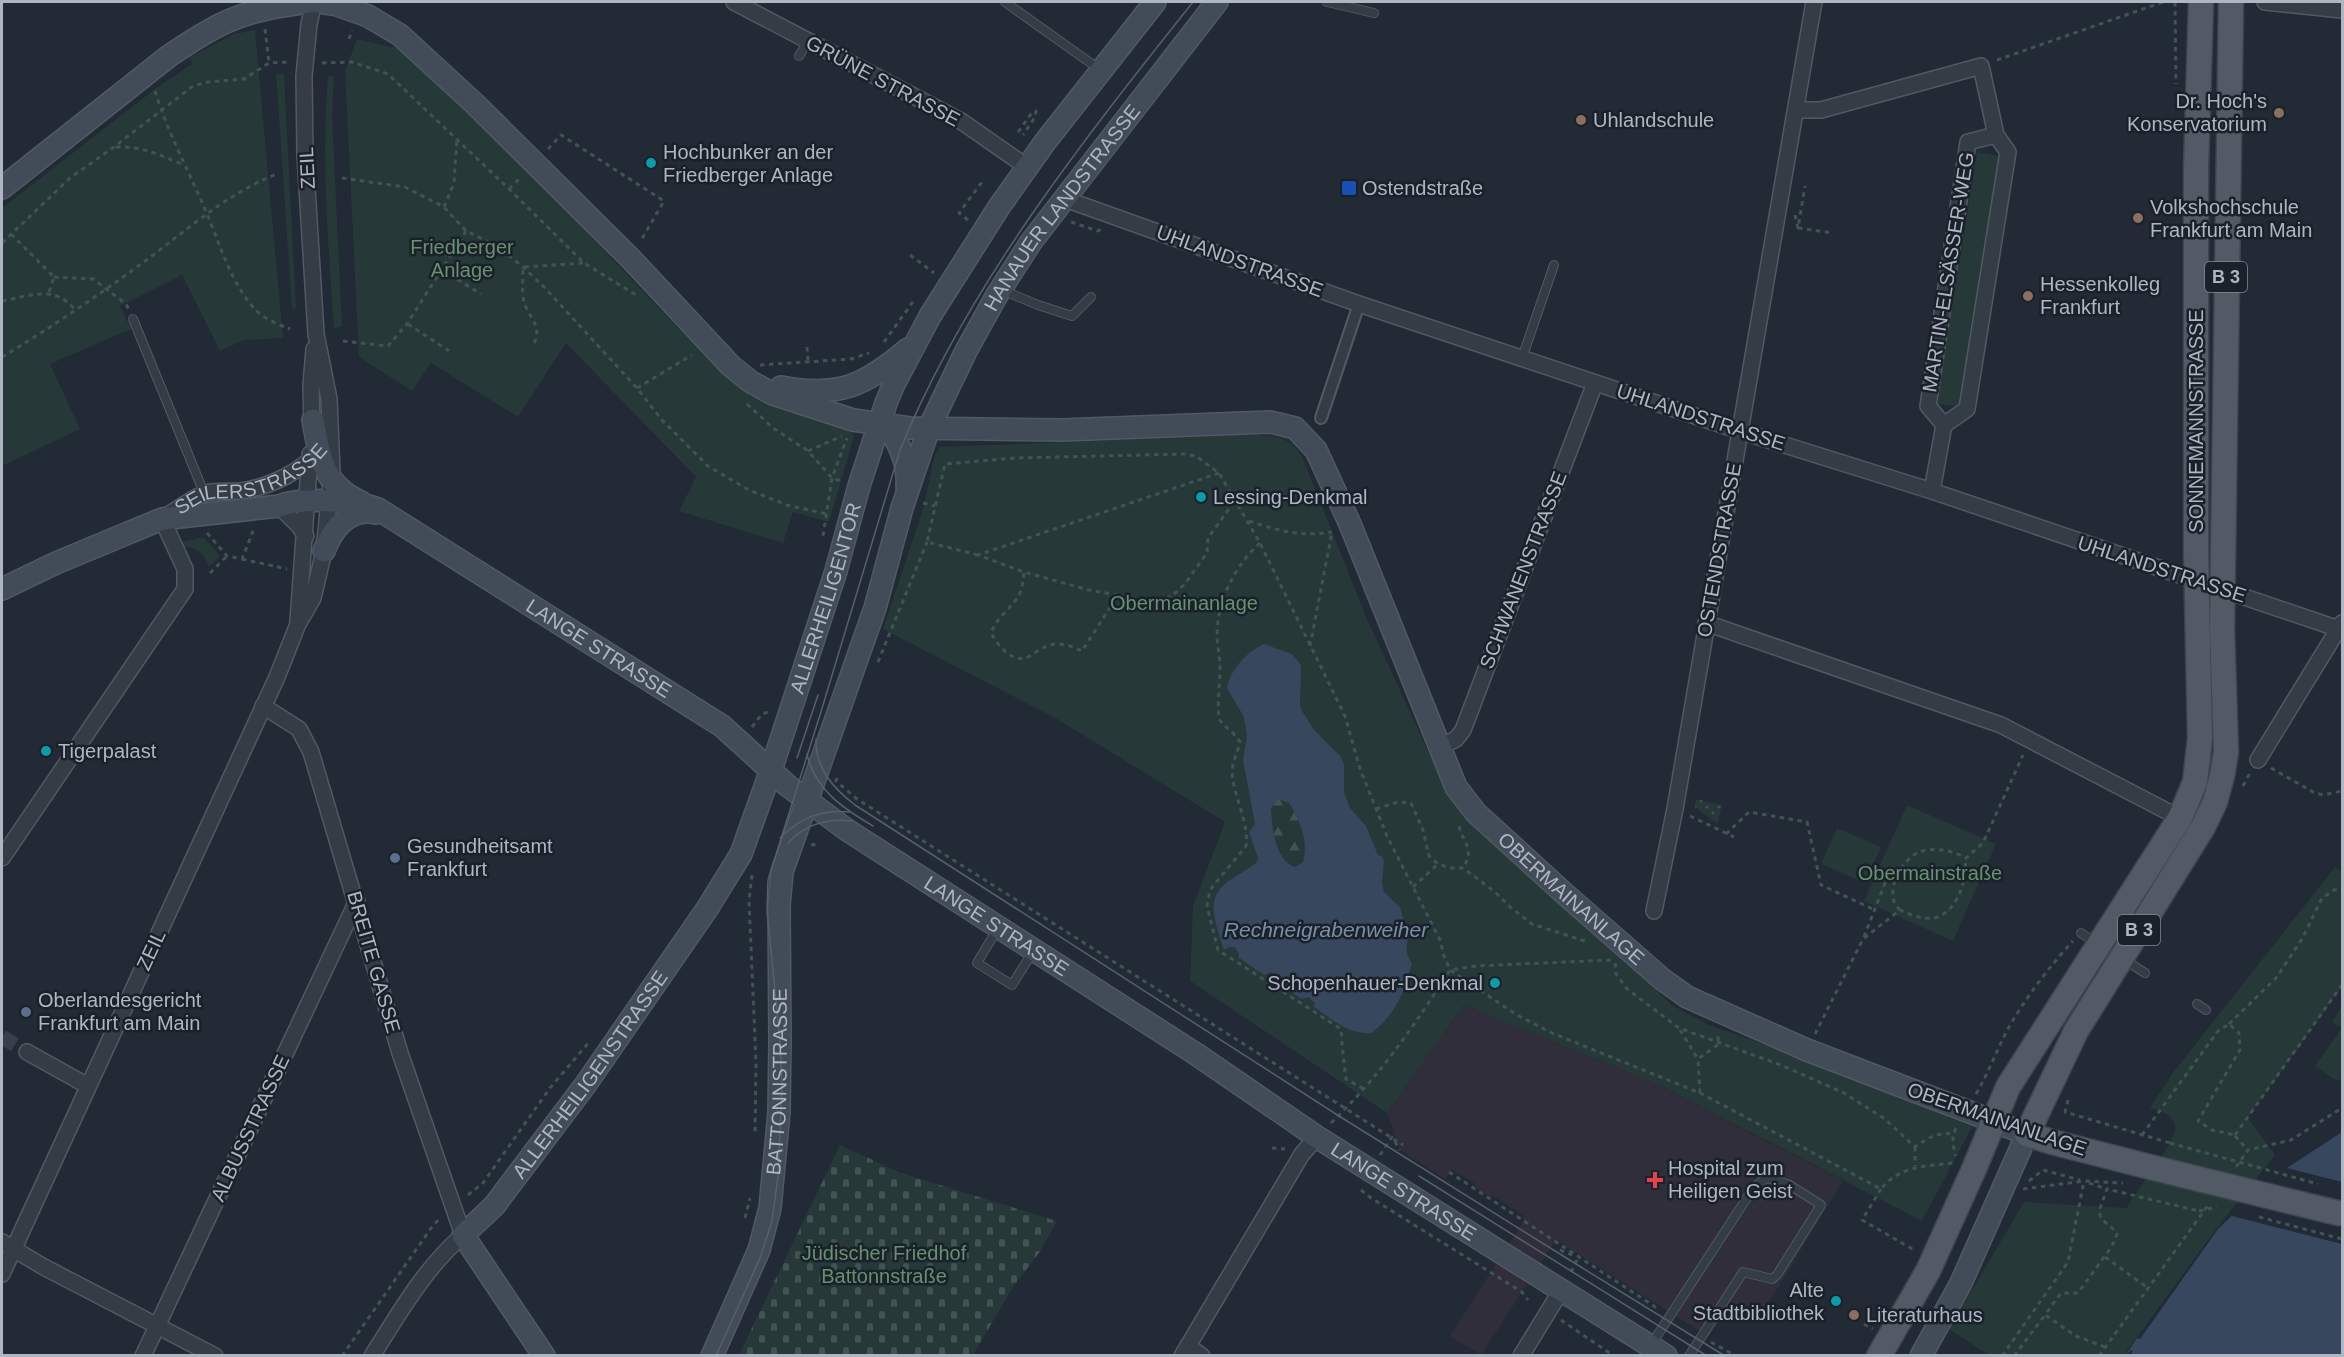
<svg xmlns="http://www.w3.org/2000/svg" width="2344" height="1357" font-family="Helvetica,sans-serif">
<style>
.medical{fill:#302e3a}
.green{fill:#263838}
.forest{fill:url(#forest-firs)}
.cemetery{fill:url(#cemetery-stones)}
.garden{fill:url(#garden-dots)}
.water{fill:#37475d;fill-rule:evenodd}
.pier{fill:#212a35}
.lines{fill:none;stroke-linecap:round;stroke-linejoin:round}
.minor-tunnel{stroke:#363f4a;stroke-width:15;stroke-dasharray:15 8;stroke-linecap:butt}
.service-casing{stroke:#515963;stroke-width:10}
.pedestrian-casing{stroke:#515963;stroke-width:14}
.minor-casing{stroke:#515963;stroke-width:18}
.secondary-casing{stroke:#515963;stroke-width:24}
.primary-casing{stroke:#3d454f;stroke-width:27}
.path{stroke:#425355;stroke-width:3;stroke-dasharray:4.5 4.5;stroke-linecap:butt}
.service{stroke:#343c45;stroke-width:8}
.pedestrian{stroke:#343c45;stroke-width:10}
.minor{stroke:#343c45;stroke-width:15}
.secondary{stroke:#424b58;stroke-width:21}
.primary{stroke:#525b65;stroke-width:24}
.tram{stroke:#56606c;stroke-width:1.5}
.primary-bridge-casing{stroke:#3d454f;stroke-width:27;stroke-linecap:butt}
.path-bridge{stroke:#425355;stroke-width:3;stroke-dasharray:4.5 4.5;stroke-linecap:butt}
.primary-bridge{stroke:#525b65;stroke-width:24}
.education-dot{fill:#8d6e63;stroke:#1a212a;stroke-width:2}
.culture-dot{fill:#0f9aa8;stroke:#1a212a;stroke-width:2}
.transit-dot{fill:#1a4fb4;stroke:#1a212a;stroke-width:2}
.service-dot{fill:#5c6f8a;stroke:#1a212a;stroke-width:2}
.health-dot{fill:#e0444e;stroke:#1a212a;stroke-width:2}
.labels{text-anchor:middle;dominant-baseline:central;stroke-width:5;stroke-linejoin:round;paint-order:stroke}
.shield{fill:#1a212a;stroke:#828994;stroke-width:1.5}
.shield-label{font-size:18px;font-weight:bold;fill:#aeb6c2}
.street-label{font-size:20px;fill:#aeb6c2;stroke:#1a212a}
.poi-label{font-size:20px;fill:#aeb6c2;stroke:#1a212a;text-anchor:start}
.park-label{font-size:20px;fill:#689170;stroke:#1a212a}
.water-label{font-size:21px;font-style:italic;fill:#788ea9;stroke:#1a212a}
</style>
<defs>
<pattern id="forest-firs" width="22" height="20" patternUnits="userSpaceOnUse" patternTransform="scale(1.5)"><rect width="22" height="20" fill="#263838"/><path d="M5 1l3.5 6h-7zM16 11l3.5 6h-7z" fill="#435353"/></pattern>
<pattern id="cemetery-stones" width="16" height="16" patternUnits="userSpaceOnUse" patternTransform="scale(1.5)"><rect width="16" height="16" fill="#263838"/><path d="M2 7V4a2 2 0 0 1 4 0v3zM10 15v-3a2 2 0 0 1 4 0v3z" fill="#435353"/></pattern>
<pattern id="garden-dots" width="8" height="8" patternUnits="userSpaceOnUse" patternTransform="scale(1.5)"><rect width="8" height="8" fill="#263838"/><path d="M2 2h.1M6 6h.1" fill="none" stroke="#435353" stroke-width="1.8" stroke-linecap="round"/></pattern>
</defs>
<rect width="100%" height="100%" fill="#212a35"/>
<polygon class="medical" points="1464,1005 1659,1085 1843,1181 1762,1314 1727,1309 1709,1337 1556,1240 1481,1355 1450,1336 1524,1220 1522,1218 1524,1216 1495,1197 1489,1196 1477,1189 1474,1183 1452,1169 1445,1179 1400,1150 1387,1113"/>
<g class="green">
<polygon points="255,30 283,338 244,340 220,351 182,275 120,306 131,329 50,364 80,429 2,466 2,208 155,89 192,64 190,57 234,34"/>
<polygon points="357,39 400,49 528,170 675,325 750,396 780,409 852,431 854,435 853,440 829,522 793,512 783,543 679,511 696,477 566,343 518,417 431,363 412,391 359,357 345,71"/>
<polygon points="276,74 284,74 296,308 292,309"/>
<path d="M328 75 334 77 332 116 342 326 334 328C328 243 321 160 328 75Z"/>
<polygon points="1977,152 2001,156 1961,407 1937,404"/>
<path d="M1242 435C1267 435 1287 433 1302 456L1367 619 1448 794 1460 812 1594 930 1672 1005 1707 1024 1812 1062 1972 1127 1922 1221 1659 1085 1464 1005 1387 1113 1190 981 1193 906 1225 822 1057 719 883 629 923 509 935 454 940 447Z"/>
<path d="M203 537 220 556 209 567C205 553 194 545 180 548L178 543Z"/>
<polygon points="1907,805 1996,844 1953,941 1864,901"/>
<polygon points="1837,828 1881,847 1865,883 1821,864"/>
<path d="M2335 867 2342 872V987L2248 1118 2275 1155 2220 1224 2124 1355H1989L1949 1329 2024 1202 2127 1208C2136 1190 2176 1143 2175 1127 2174 1115 2160 1110 2150 1108L2172 1074Z"/>
<polygon points="2342,1006 2342,1078 2337,1081 2315,1066 2342,1028 2332,1022"/>
</g>
<path class="forest" d="M1278 799 1289 803C1300 821 1309 841 1303 862L1295 867C1275 860 1272 826 1270 808Z"/>
<polygon class="cemetery" points="840,1145 901,1173 1057,1221 1039,1253 1013,1287 973,1355 739,1355"/>
<polygon class="garden" points="1696,799 1722,805 1717,824 1695,807"/>
<g class="water">
<path d="M1264 644 1292 654 1301 665 1300 705 1302 711 1315 731 1341 757 1344 764V792L1350 808 1366 826 1378 855 1382 856 1384 861 1382 883 1384 892 1400 907 1404 921 1412 934C1403 945 1406 953 1412 964 1403 994 1397 1012 1372 1033 1349 1035 1333 1020 1314 1007L1315 1003 1308 997 1302 999 1275 982 1277 978 1271 972 1264 975 1238 957 1239 954 1235 947H1228L1226 950 1223 948C1218 927 1204 902 1224 885 1234 876 1246 871 1256 863L1258 858 1249 832 1255 824 1243 760 1247 736 1244 717 1227 688C1231 668 1247 652 1264 644ZM1278 799 1289 803C1300 820 1309 841 1303 862L1295 867C1275 861 1272 826 1271 808Z"/>
<polygon points="2342,1132 2342,1355 2130,1355 2133,1351 2131,1350 2125,1356 2137,1338 2140,1339 2218,1229 2270,1179"/>
</g>
<polygon class="pier" points="2283,1167 2342,1182 2342,1244 2228,1215 2268,1177"/>
<g class="lines">
<polyline class="minor-tunnel" points="2,1037 27,1052"/>
<defs>
<g id="service">
<polyline points="1005,2 1099,69"/>
<polyline points="1327,2 1374,13"/>
<polyline points="799,56 808,41"/>
<polyline points="1002,290 1038,305 1072,316 1091,297"/>
<polyline points="133,319 204,493"/>
<polyline points="1522,358 1554,265"/>
<polyline points="998,928 977,963 1012,985 1034,950"/>
<polyline points="2081,933 2097,944"/>
<polyline points="2125,960 2145,973"/>
<polyline points="2197,1004 2206,1010"/>
<polyline points="1651,1345 1754,1187 1767,1178 1788,1184 1821,1205 1777,1275 1772,1279 1743,1272 1689,1356"/>
</g>
<polyline id="pedestrian" points="1321,418 1359,304"/>
<g id="minor">
<polyline points="734,2 961,121 1027,167"/>
<polyline points="2265,2 2342,10"/>
<polyline points="1796,110 1821,110 1981,66 1996,135 2008,152 1967,409 1944,425 1932,491"/>
<polyline points="1065,199 1359,304 1740,431 1932,491 2339,629"/>
<polyline points="1944,425 1928,406 1968,142 1996,135"/>
<polyline points="312,430 311,385 314,349"/>
<polyline points="279,506 299,526 306,536"/>
<polyline points="298,621 310,454"/>
<polyline points="1706,623 2001,725 2180,818"/>
<path d="M263 706 299 729 311 752 400 1053 463 1235C424 1269 400 1312 372 1356"/>
<polyline points="1440,747 1456,739 1463,730 1595,383"/>
<polyline points="2258,760 2342,623"/>
<path id="s1" d="M2 858 185 589V569L162 519C175 511 189 500 203 494 213 490 229 492 240 491 271 487 306 470 324 444"/>
<polyline points="1654,911 1675,809 1814,2"/>
<polyline points="27,1052 88,1086"/>
<polyline points="2,1242 42,1266 215,1356"/>
<polyline points="2,1274 277,677 298,624 313,598 324,551 332,472 329,399 316,334 305,155 304,76 309,24 314,2"/>
<polyline points="1188,1346 1202,1356"/>
<polyline points="143,1356 357,901"/>
<polyline points="1182,1356 1302,1154 1317,1137"/>
<polyline points="1521,1356 1562,1289"/>
</g>
<g id="secondary">
<path id="s2" d="M318 2 337 5 368 16 400 35 476 105 630 258 731 366 751 382 773 394 853 420 910 428 1062 430 1270 422 1295 428 1316 450 1350 524 1456 787 1476 813 1566 895 1662 979 1687 997 1807 1050 2027 1134 1961 1283 1921 1356"/>
<path d="M2 188 169 56C187 44 206 31 226 22 252 10 281 6 309 2"/>
<path d="M781 387C839 398 864 386 908 349"/>
<path d="M313 420C320 458 323 485 361 502"/>
<path d="M887 425C899 443 909 465 907 487"/>
<path d="M324 551C333 528 349 507 376 513"/>
<path id="s3" d="M2 589 56 563 162 519 279 506C301 497 355 500 378 509L722 726 788 786 847 830 1196 1054 1317 1137 1666 1356"/>
<path id="s4" d="M544 1356 463 1235 494 1206 586 1084 707 909 741 854 771 770 836 571 859 486 886 403 893 386 930 316 999 207 1045 142 1155 2"/>
<path id="s5" d="M712 1356 759 1250 770 1208 779 1112 780 1041 779 906 782 872 875 608 902 508 929 428 966 351 997 295 1031 242 1217 2"/>
</g>
<g id="primary">
<polyline points="2154,1168 2052,1142 2027,1134 2076,1031 2203,827 2215,802 2222,776 2226,752 2222,630 2231,2"/>
<polyline points="1879,1356 1928,1271 1974,1169 2008,1087 2180,818 2195,782 2200,738 2196,552 2196,168 2201,2"/>
</g>
</defs>
<use href="#service" class="service-casing"/>
<use href="#pedestrian" class="pedestrian-casing"/>
<use href="#minor" class="minor-casing"/>
<use href="#secondary" class="secondary-casing"/>
<use href="#primary" class="primary-casing"/>
<g class="path">
<polyline points="2175,2 2176,84"/>
<polyline points="265,29 269,63"/>
<polyline points="349,39 352,30"/>
<polyline points="1997,60 2163,2"/>
<polyline points="322,63 352,62 388,74 509,189 584,263 636,295"/>
<path d="M155 91C168 134 190 173 207 214 221 247 230 281 254 308 263 319 278 324 290 329"/>
<polyline points="1018,132 1031,114 1036,111 1035,117 1023,135"/>
<path d="M116 147C142 146 160 155 184 165"/>
<polyline points="548,149 561,135 664,201 640,242"/>
<polyline points="342,178 405,187 444,207 466,231 497,246 523,267 544,287 637,388 661,419 708,466 749,490 787,505 827,514"/>
<polyline points="693,182 703,171 706,172"/>
<polyline points="509,189 521,177"/>
<polyline points="444,207 454,183 457,138"/>
<polyline points="1795,215 1798,228 1805,186"/>
<polyline points="968,220 959,213 982,182"/>
<polyline points="1071,222 1098,231 1102,229"/>
<polyline points="1798,228 1833,233"/>
<polyline points="11,234 54,277 49,292"/>
<polyline points="2,243 70,178 114,147 193,86 208,82 244,79 269,63 289,62"/>
<polyline points="910,255 934,273"/>
<polyline points="442,270 481,294"/>
<polyline points="54,277 93,279 126,304 129,310"/>
<path d="M2 301C30 296 55 284 75 310"/>
<polyline points="408,324 449,351"/>
<polyline points="343,341 388,346 407,324 466,231"/>
<polyline points="884,342 915,299"/>
<path d="M534 343C544 325 525 315 523 297 522 287 523 277 523 267L584 263"/>
<polyline points="807,347 808,361"/>
<path d="M2 357C52 327 102 293 149 258 192 226 228 193 279 173"/>
<polyline points="760,365 851,359 869,353"/>
<polyline points="637,388 692,355"/>
<polyline points="747,404 773,428 808,451 832,478 841,481"/>
<polyline points="808,451 842,436"/>
<polyline points="1219,473 978,555 1024,572 1089,590 1157,602 1173,595 1184,585 1207,553 1208,538 1234,502"/>
<polyline points="923,503 935,506"/>
<path d="M1249 521C1280 531 1299 537 1332 532"/>
<polyline points="207,533 227,556 242,559 253,531"/>
<polyline points="823,536 832,478 847,438"/>
<path d="M1260 543C1234 567 1218 599 1217 634 1217 645 1220 656 1220 667 1220 685 1217 701 1219 719 1225 728 1234 732 1240 742 1237 755 1230 765 1233 780 1236 801 1249 824 1246 846L1210 890 1207 906 1218 950 1341 1029C1342 1047 1344 1062 1346 1079L1364 1089"/>
<path d="M978 555 927 542 945 464 1015 458 1184 454 1196 456 1219 473 1260 543 1345 716 1360 769 1387 836 1440 940 1444 956 1450 970 1517 1015 1552 1033 1700 1093 1881 1189C1899 1166 1926 1166 1953 1163"/>
<polyline points="242,559 287,569"/>
<polyline points="210,573 227,556"/>
<path d="M1024 573C1023 583 1022 593 1015 601 1006 613 996 619 991 633 998 645 1012 664 1028 657 1035 653 1041 648 1049 645 1061 642 1072 646 1082 651L1118 595"/>
<polyline points="1310,646 1332,532"/>
<polyline points="878,662 927,542"/>
<polyline points="752,727 762,714 768,712"/>
<polyline points="2271,768 2315,793 2324,795 2342,791"/>
<polyline points="837,778 836,781 857,799 1403,1145"/>
<polyline points="2243,786 2250,773"/>
<polyline points="1376,809 1398,802 1411,803 1423,830 1429,856 1438,864 1451,868 1463,868 1495,892 1510,907 1532,924 1588,942"/>
<polyline points="1690,816 1734,837"/>
<path d="M1459 826C1464 845 1475 848 1463 868"/>
<polyline points="1726,834 1749,812 1807,822 1821,885 1875,910"/>
<polyline points="811,845 819,844"/>
<polyline points="752,875 749,901 756,1062 755,1135"/>
<polyline points="1413,887 1438,864"/>
<path d="M1900 910C1882 895 1901 860 1919 852 1933 847 1953 850 1965 858"/>
<polyline points="1864,937 1887,878 1895,880"/>
<path d="M1615 963 1616 974 1627 989 1679 1028 1781 1065 1844 1093 1885 1119 1915 1147C1928 1138 1937 1132 1953 1134"/>
<polyline points="2229,1024 2276,978 2302,939 2322,898 2334,890 2342,889"/>
<polyline points="1680,1030 1698,1059"/>
<path d="M1815 1034 1863 939 1900 910C1911 915 1925 921 1938 917 1958 909 1968 878 1965 859L1983 843 2023 755"/>
<polyline points="1700,1093 1698,1059 1719,1044 1717,1032"/>
<path d="M1976 1094C1989 1072 1997 1049 2009 1027 2027 996 2049 967 2073 941"/>
<polyline points="2068,1100 2065,1112 2170,1143"/>
<path d="M1331 1123C1380 1076 1414 1026 1450 970L1476 966 1612 960"/>
<path d="M1956 1128C1951 1137 1953 1146 1956 1156"/>
<polyline points="2142,1135 2218,1031 2229,1024 2239,1033 2240,1050 2198,1121 2212,1130 2235,1135"/>
<polyline points="2235,1135 2342,985"/>
<polyline points="2235,1136 2248,1150"/>
<polyline points="1915,1147 1915,1166"/>
<polyline points="1272,1148 1285,1149"/>
<polyline points="1380,1155 1392,1137 1400,1150"/>
<polyline points="2236,1167 2248,1150 2291,1140 2342,1108"/>
<polyline points="1449,1172 1660,1310"/>
<polyline points="2029,1181 2043,1170 2080,1180"/>
<polyline points="2089,1183 2107,1189"/>
<polyline points="1881,1189 1862,1220 1914,1250"/>
<polyline points="2023,1189 2084,1181 2123,1183"/>
<polyline points="1361,1190 1371,1198 1522,1292 1528,1300"/>
<polyline points="468,1195 483,1183 550,1088 590,1041"/>
<polyline points="745,1218 750,1198"/>
<polyline points="1560,1250 1572,1255"/>
<polyline points="2105,1257 2148,1288"/>
<polyline points="1571,1272 1578,1258"/>
<polyline points="1561,1320 1614,1356"/>
<polyline points="1864,1324 1873,1329"/>
<polyline points="1711,1342 1736,1356"/>
<path d="M2105 1347 2076 1336 2045 1315 2061 1293H2078L2112 1246 2117 1234C2112 1224 2101 1224 2099 1211L2107 1189 2199 1211"/>
<polyline points="342,1356 434,1224 440,1219"/>
<polyline points="2002,1356 2068,1262 2084,1181"/>
<polyline points="2014,1356 2045,1315"/>
<polyline points="2099,1356 2209,1204"/>
</g>
<use href="#service" class="service"/>
<use href="#pedestrian" class="pedestrian"/>
<use href="#minor" class="minor"/>
<use href="#secondary" class="secondary"/>
<use href="#primary" class="primary"/>
<g class="tram">
<path d="M816 739C815 768 833 788 855 805L1339 1116 1576 1264 1725 1356"/>
<path d="M807 754C815 790 844 809 873 826"/>
<polyline points="797,758 818,695"/>
<path d="M780 838C800 818 821 809 850 812"/>
<path d="M788 843C805 824 829 818 854 821"/>
<polyline points="1419,1176 1707,1356"/>
<path d="M716 1356 760 1258 772 1221 778 1176 782 1088 780 1041 767 911 768 880 820 715 900 450C967 286 1084 139 1193 2"/>
</g>
<defs>
<polyline id="primary-bridge" points="2154,1168 2342,1214"/>
</defs>
<use href="#primary-bridge" class="primary-bridge-casing"/>
<g class="path-bridge">
<polyline points="2170,1143 2318,1184"/>
<polyline points="2199,1211 2217,1207"/>
<polyline points="2259,1217 2342,1239"/>
</g>
<use href="#primary-bridge" class="primary-bridge"/>
</g>
<g class="education-dot">
<circle cx="2279" cy="113" r="6"/>
<circle cx="1581" cy="120" r="6"/>
<circle cx="2138" cy="218" r="6"/>
<circle cx="2028" cy="296" r="6"/>
<circle cx="1854" cy="1315" r="6"/>
</g>
<g class="culture-dot">
<circle cx="651" cy="163" r="6"/>
<circle cx="1201" cy="497" r="6"/>
<circle cx="46" cy="751" r="6"/>
<circle cx="1495" cy="983" r="6"/>
<circle cx="1836" cy="1301" r="6"/>
</g>
<rect class="transit-dot" x="1341" y="180" width="16" height="16" rx="3"/>
<g class="service-dot">
<circle cx="395" cy="858" r="6"/>
<circle cx="26" cy="1012" r="6"/>
</g>
<path class="health-dot" d="M1652 1171h6v6h6v6h-6v6h-6v-6h-6v-6h6z"/>
<g class="labels">
<g class="shield">
<rect x="2205" y="262" width="42" height="30" rx="4.5"/>
<rect x="2118" y="915" width="42" height="30" rx="4.5"/>
</g>
<g class="shield-label">
<text x="2226" y="277">B 3</text>
<text x="2139" y="930">B 3</text>
</g>
<g class="street-label">
<text transform="translate(883 81) rotate(28)">GRÜNE STRASSE</text>
<text transform="translate(307 168) rotate(-93)">ZEIL</text>
<text stroke="none"><textPath href="#s5" startOffset="1222">HANAUER LANDSTRASSE</textPath></text>
<text transform="translate(1240 261) rotate(20)">UHLANDSTRASSE</text>
<text transform="translate(1948 272) rotate(-81)">MARTIN-ELSÄSSER-WEG</text>
<text transform="translate(1701 417) rotate(18)">UHLANDSTRASSE</text>
<text transform="translate(2196 421) rotate(-90)">SONNEMANNSTRASSE</text>
<text stroke="none"><textPath href="#s1" startOffset="500">SEILERSTRASSE</textPath></text>
<text transform="translate(1719 550) rotate(-80)">OSTENDSTRASSE</text>
<text transform="translate(2162 569) rotate(18)">UHLANDSTRASSE</text>
<text transform="translate(1523 570) rotate(-69)">SCHWANENSTRASSE</text>
<text stroke="none"><textPath href="#s4" startOffset="888">ALLERHEILIGENTOR</textPath></text>
<text stroke="none"><textPath href="#s3" startOffset="654">LANGE STRASSE</textPath></text>
<text stroke="none"><textPath href="#s2" startOffset="1692">OBERMAINANLAGE</textPath></text>
<text stroke="none"><textPath href="#s3" startOffset="1140">LANGE STRASSE</textPath></text>
<text transform="translate(151 950) rotate(-65)">ZEIL</text>
<text transform="translate(374 962) rotate(74)">BREITE GASSE</text>
<text stroke="none"><textPath href="#s4" startOffset="351">ALLERHEILIGENSTRASSE</textPath></text>
<text stroke="none"><textPath href="#s5" startOffset="286">BATTONNSTRASSE</textPath></text>
<text transform="translate(1997 1119) rotate(19)">OBERMAINANLAGE</text>
<text transform="translate(250 1128) rotate(-65)">ALBUSSTRASSE</text>
<text stroke="none"><textPath href="#s3" startOffset="1626">LANGE STRASSE</textPath></text>
</g>
<g class="poi-label">
<text x="2267" y="101" text-anchor="end">Dr. Hoch's<tspan x="2267" dy="23">Konservatorium</tspan></text>
<text x="1593" y="120">Uhlandschule</text>
<text x="663" y="152">Hochbunker an der<tspan x="663" dy="23">Friedberger Anlage</tspan></text>
<text x="1362" y="188">Ostendstraße</text>
<text x="2150" y="207">Volkshochschule<tspan x="2150" dy="23">Frankfurt am Main</tspan></text>
<text x="2040" y="284">Hessenkolleg<tspan x="2040" dy="23">Frankfurt</tspan></text>
<text x="1213" y="497">Lessing-Denkmal</text>
<text x="58" y="751">Tigerpalast</text>
<text x="407" y="846">Gesundheitsamt<tspan x="407" dy="23">Frankfurt</tspan></text>
<text x="1483" y="983" text-anchor="end">Schopenhauer-Denkmal</text>
<text x="38" y="1000">Oberlandesgericht<tspan x="38" dy="23">Frankfurt am Main</tspan></text>
<text x="1668" y="1168">Hospital zum<tspan x="1668" dy="23">Heiligen Geist</tspan></text>
<text x="1824" y="1290" text-anchor="end">Alte<tspan x="1824" dy="23">Stadtbibliothek</tspan></text>
<text x="1866" y="1315">Literaturhaus</text>
</g>
<g class="park-label">
<text x="462" y="247">Friedberger<tspan x="462" dy="23">Anlage</tspan></text>
<text x="1184" y="603">Obermainanlage</text>
<text x="1930" y="873">Obermainstraße</text>
<text x="884" y="1253">Jüdischer Friedhof<tspan x="884" dy="23">Battonnstraße</tspan></text>
</g>
<g class="water-label">
<text x="1326" y="929">Rechneigrabenweiher</text>
</g>
</g>
<rect width="2344" height="1357" fill="none" stroke="#aeb6c2" stroke-width="6"/>
</svg>
